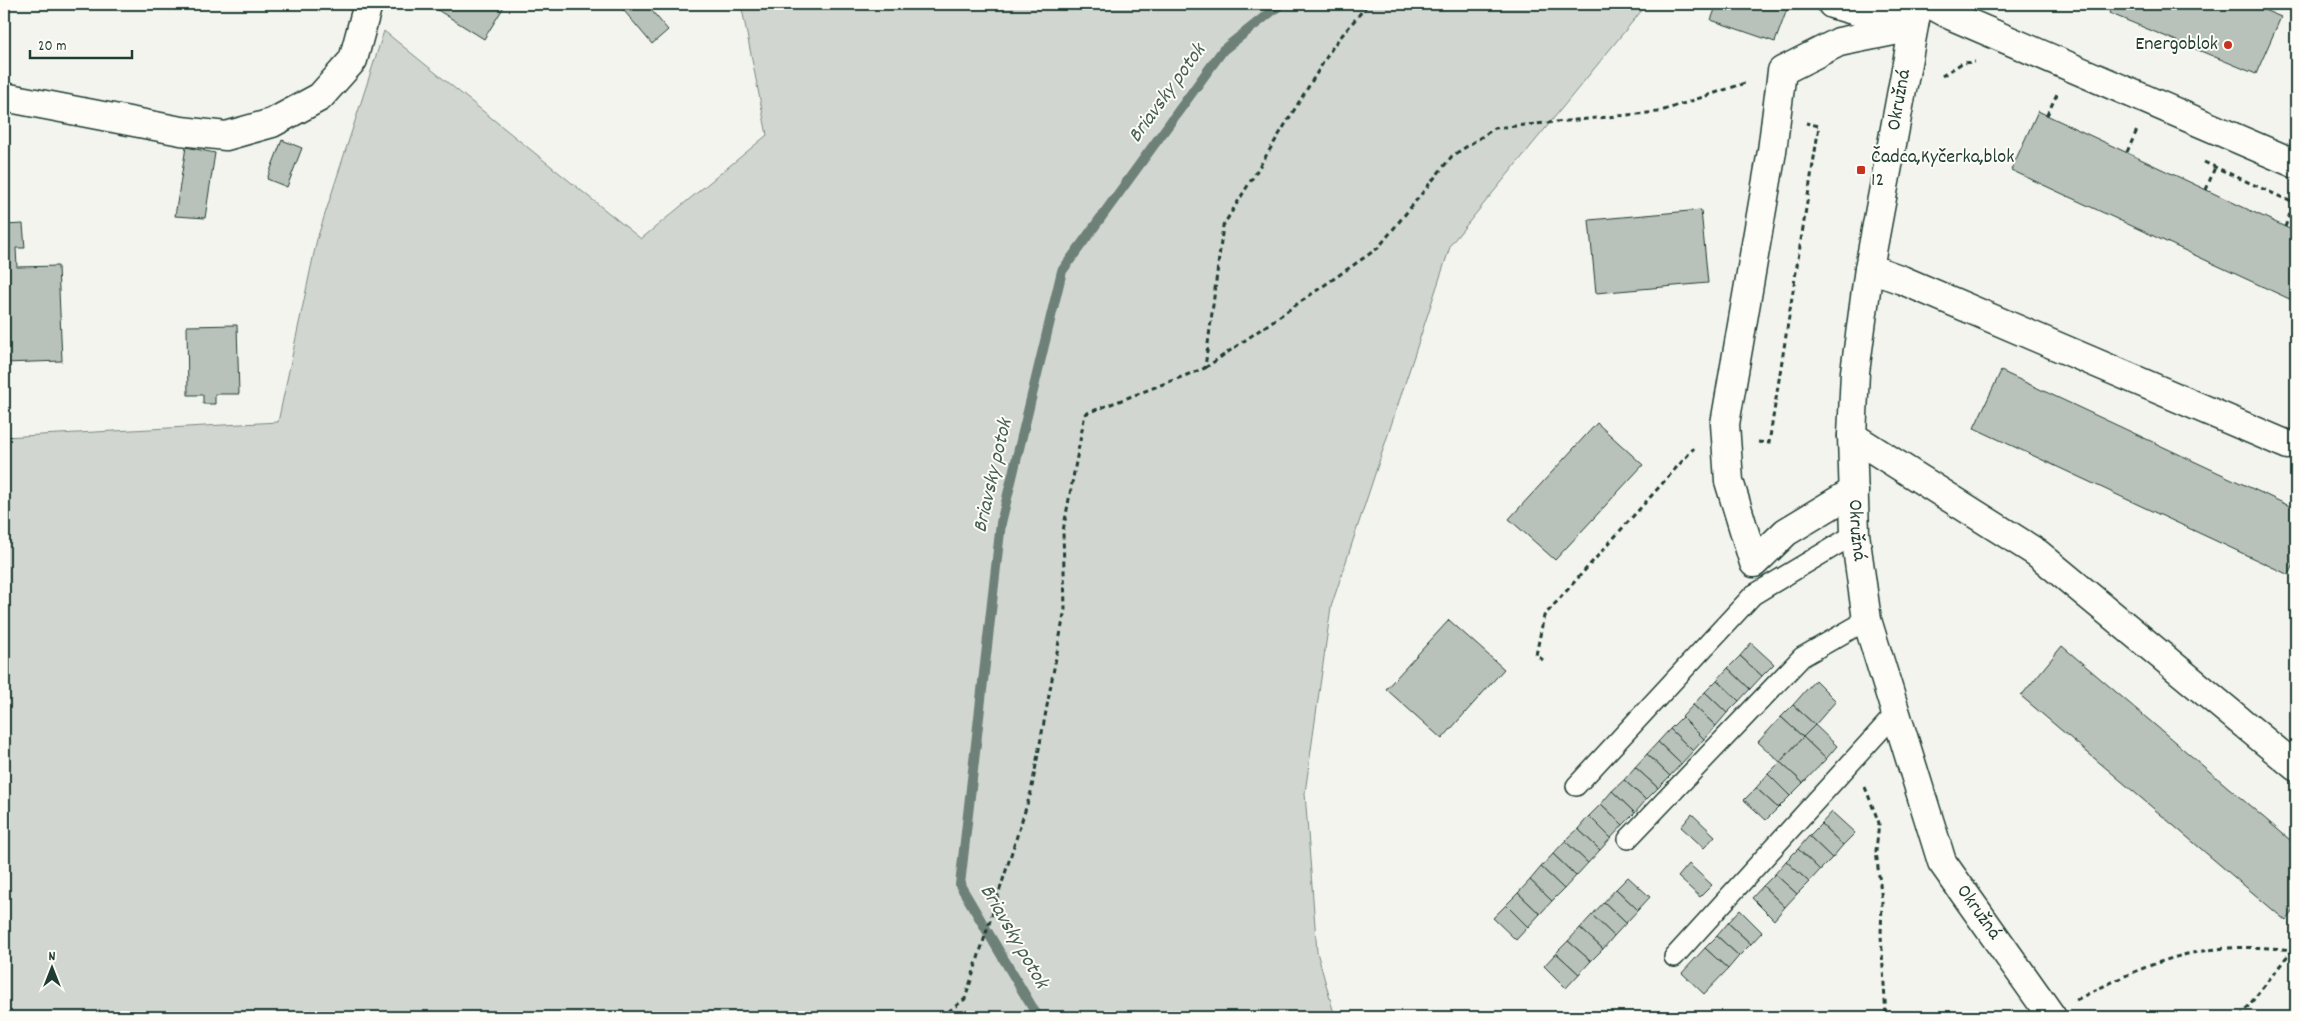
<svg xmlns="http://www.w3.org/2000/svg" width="2300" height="1021" font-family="Dekko,sans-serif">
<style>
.green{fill:#d1d6d1;stroke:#788a82}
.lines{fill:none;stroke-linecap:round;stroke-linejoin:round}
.stream{stroke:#6e8179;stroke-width:10}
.building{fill:#b9c1bb;stroke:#1f3d34}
.lane-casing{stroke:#1f3d34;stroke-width:22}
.street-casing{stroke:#1f3d34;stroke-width:31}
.path{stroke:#1f3d34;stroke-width:3;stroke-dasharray:5 4;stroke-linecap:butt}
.lane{stroke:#fdfcf7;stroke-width:19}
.street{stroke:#fdfcf7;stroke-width:28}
.poi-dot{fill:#c8321e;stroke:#fdfcf7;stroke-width:2}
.labels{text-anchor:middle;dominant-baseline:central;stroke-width:4;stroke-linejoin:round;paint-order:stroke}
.poi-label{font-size:20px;fill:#1f3d34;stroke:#fdfcf7;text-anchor:end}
.street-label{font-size:20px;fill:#1f3d34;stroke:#fdfcf7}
.water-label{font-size:21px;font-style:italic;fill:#475f56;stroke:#fdfcf7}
</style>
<rect width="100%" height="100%" fill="#f4f4ef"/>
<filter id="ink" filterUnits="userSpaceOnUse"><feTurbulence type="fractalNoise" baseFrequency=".02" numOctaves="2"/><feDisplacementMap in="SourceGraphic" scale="10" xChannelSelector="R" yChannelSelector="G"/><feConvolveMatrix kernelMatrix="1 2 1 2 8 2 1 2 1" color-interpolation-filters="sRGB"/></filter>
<g filter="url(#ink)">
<polygon class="green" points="741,4 1647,4 1451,244 1331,607 1305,793 1317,952 1335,1017 4,1017 4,437 278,422 317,239 384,31 641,239 767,135"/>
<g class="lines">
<polyline class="stream" points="1038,1017 960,885 1001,523 1062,271 1223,50 1281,4"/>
</g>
<g class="building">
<polygon points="428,4 504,4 505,5 484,39"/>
<polygon points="622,4 646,4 668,30 652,44 620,6"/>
<polygon points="1717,4 1789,4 1775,42 1711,20"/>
<polygon points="2113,4 2250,4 2281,17 2256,74 2109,13"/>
<polygon points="2038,111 2296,232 2296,302 2011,170"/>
<polygon points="282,140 302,148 287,187 267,179"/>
<polygon points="186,147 215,153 205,218 175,216"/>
<polygon points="1701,210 1708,283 1596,293 1589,220"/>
<polygon points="23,224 25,248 16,248 17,267 58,266 62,361 4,363 4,225"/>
<polygon points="237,325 239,394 215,394 215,404 203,404 203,395 188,395 187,326"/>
<polygon points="2001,371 2296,509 2296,560 2289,575 1974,428"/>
<polygon points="1597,423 1643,465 1555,560 1509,519"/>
<polygon points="1449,620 1504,669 1442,739 1386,689"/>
<polygon points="1751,643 1774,664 1762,676 1740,656"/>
<polygon points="2062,646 2296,845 2296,908 2286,921 2021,696"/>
<polygon points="1740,656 1762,676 1750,689 1728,668"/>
<polygon points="1728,668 1750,689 1739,701 1717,680"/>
<polygon points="1717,680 1739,701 1727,713 1705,692"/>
<polygon points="1815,680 1836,701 1815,725 1793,705"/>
<polygon points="1705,692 1727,713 1716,726 1693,705"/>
<polygon points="1693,705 1716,726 1704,739 1682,717"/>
<polygon points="1793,705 1815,725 1803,737 1781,717"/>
<polygon points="1682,717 1704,739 1693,751 1670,729"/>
<polygon points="1781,717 1803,737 1780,762 1758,742"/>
<polygon points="1815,725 1837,746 1826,759 1803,737"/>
<polygon points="1670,729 1693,751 1681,764 1658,742"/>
<polygon points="1803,737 1826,759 1803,783 1780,762"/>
<polygon points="1658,742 1681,764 1670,776 1647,754"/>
<polygon points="1647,754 1670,776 1658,788 1635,767"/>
<polygon points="1780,762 1803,783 1790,796 1768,774"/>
<polygon points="1635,767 1658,788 1646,800 1624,780"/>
<polygon points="1768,774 1790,796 1778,808 1756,788"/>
<polygon points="1624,780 1646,800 1635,813 1612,791"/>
<polygon points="1756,788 1778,808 1766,820 1744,800"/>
<polygon points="1612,791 1635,813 1623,825 1601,804"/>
<polygon points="1601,804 1623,825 1611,838 1589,816"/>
<polygon points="1832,812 1855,833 1843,845 1821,824"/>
<polygon points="1692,814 1715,836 1704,848 1681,827"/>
<polygon points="1589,816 1611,838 1600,850 1578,829"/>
<polygon points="1821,824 1843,845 1832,858 1809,836"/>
<polygon points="1578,829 1600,850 1588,863 1565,841"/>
<polygon points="1809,836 1832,858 1820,870 1798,849"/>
<polygon points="1565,841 1588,863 1576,876 1553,854"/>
<polygon points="1798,849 1820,870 1809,882 1786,861"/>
<polygon points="1553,854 1576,876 1564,889 1541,867"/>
<polygon points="1786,861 1809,882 1797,894 1775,874"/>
<polygon points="1689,864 1712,885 1700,897 1678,877"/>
<polygon points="1541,867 1564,889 1552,901 1530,880"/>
<polygon points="1775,874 1797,894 1785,907 1763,886"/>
<polygon points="1628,877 1650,897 1638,910 1616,889"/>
<polygon points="1530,880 1552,901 1540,914 1518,893"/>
<polygon points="1763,886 1785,907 1774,920 1752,898"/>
<polygon points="1616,889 1638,910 1626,923 1604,902"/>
<polygon points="1518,893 1540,914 1528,927 1506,905"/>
<polygon points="1604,902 1626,923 1614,936 1592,915"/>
<polygon points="1506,905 1528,927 1516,940 1493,918"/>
<polygon points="1740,910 1762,932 1751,944 1728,923"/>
<polygon points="1592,915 1614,936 1603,949 1580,928"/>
<polygon points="1728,923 1751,944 1739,956 1717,936"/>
<polygon points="1580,928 1603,949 1591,961 1568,941"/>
<polygon points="1717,936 1739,956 1728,969 1705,948"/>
<polygon points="1568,941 1591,961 1579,974 1556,953"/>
<polygon points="1705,948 1728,969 1704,994 1682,973"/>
<polygon points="1556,953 1579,974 1566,988 1544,966"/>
</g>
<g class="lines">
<defs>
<g id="lane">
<polyline points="1576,786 1753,595 1855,534"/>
<polyline points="1628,839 1802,657 1867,620"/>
<polyline points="1674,957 1896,713"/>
</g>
<g id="street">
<polyline points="1832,4 1909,26"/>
<path id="s1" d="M1918 4 1869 268 1855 372 1852 436 1855 534 1867 620 1942 862 2052 1017"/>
<polyline points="1930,4 1952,16 2296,164"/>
<polyline points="4,97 181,131 226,136 272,123 320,97 353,60 368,4"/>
<polyline points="1869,268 1902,280 2288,445"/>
<polyline points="1852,436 2037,553 2296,767"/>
<polyline points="1854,491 1786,532 1754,563 1729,481 1725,424 1772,151 1782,71 1839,42 1913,27"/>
</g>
</defs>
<use href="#lane" class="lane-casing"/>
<use href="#street" class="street-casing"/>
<g class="path">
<polyline points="1942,76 1962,63 1975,62"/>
<polyline points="2047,115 2057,94"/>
<polyline points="2127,152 2137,130"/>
<polyline points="2204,162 2296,204"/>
<polyline points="2206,190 2215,167"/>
<polyline points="2285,227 2294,203"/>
<polyline points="1205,368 1378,248 1452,156 1495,128 1658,112 1748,82"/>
<polyline points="1758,442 1769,443 1819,126 1806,123"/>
<polyline points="1543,660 1536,655 1544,616 1694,448"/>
<polyline points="1865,787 1879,823 1876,851 1882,901 1881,935 1886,1017"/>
<path d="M2076 1000C2156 959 2201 940 2293 950"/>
<polyline points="941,1017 965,999 1031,792 1065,609 1063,531 1085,414 1205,368 1223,226 1334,45 1368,4"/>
<polyline points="2240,1017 2296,945"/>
</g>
<use href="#lane" class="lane"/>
<use href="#street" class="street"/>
</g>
</g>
<g class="poi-dot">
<circle cx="2228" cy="45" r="5"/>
<rect x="1856" y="165" width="10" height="10" rx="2.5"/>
</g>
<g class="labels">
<g class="poi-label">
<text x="2218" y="45">Energoblok</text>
<text x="1871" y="158" text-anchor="start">Čadca,Kyčerka,blok<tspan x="1871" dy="23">12</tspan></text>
</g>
<g class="street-label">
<text transform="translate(1900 100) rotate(-80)">Okružná</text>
<text stroke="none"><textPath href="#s1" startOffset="532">Okružná</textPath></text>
<text stroke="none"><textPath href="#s1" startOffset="938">Okružná</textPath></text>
</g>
<g class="water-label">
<text transform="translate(1168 94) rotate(-54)">Briavsky potok</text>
<text transform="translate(994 476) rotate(-77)">Briavsky potok</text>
<text transform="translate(1013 937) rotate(60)">Briavsky potok</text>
</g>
</g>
<rect width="2300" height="1021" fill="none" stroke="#fdfcf7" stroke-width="20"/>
<rect x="10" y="10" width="2280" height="1001" fill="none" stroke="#1f3d34" stroke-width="2" filter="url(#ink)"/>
<g transform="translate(52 968)" stroke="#fdfcf7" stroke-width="4" paint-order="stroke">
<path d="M0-4L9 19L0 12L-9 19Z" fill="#1f3d34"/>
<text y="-8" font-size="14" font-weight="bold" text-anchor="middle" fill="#1f3d34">N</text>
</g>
<path d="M30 50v8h102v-8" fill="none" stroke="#1f3d34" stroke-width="2.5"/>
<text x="38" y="50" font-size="15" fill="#1f3d34" stroke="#fdfcf7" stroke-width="4" paint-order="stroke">20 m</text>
</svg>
